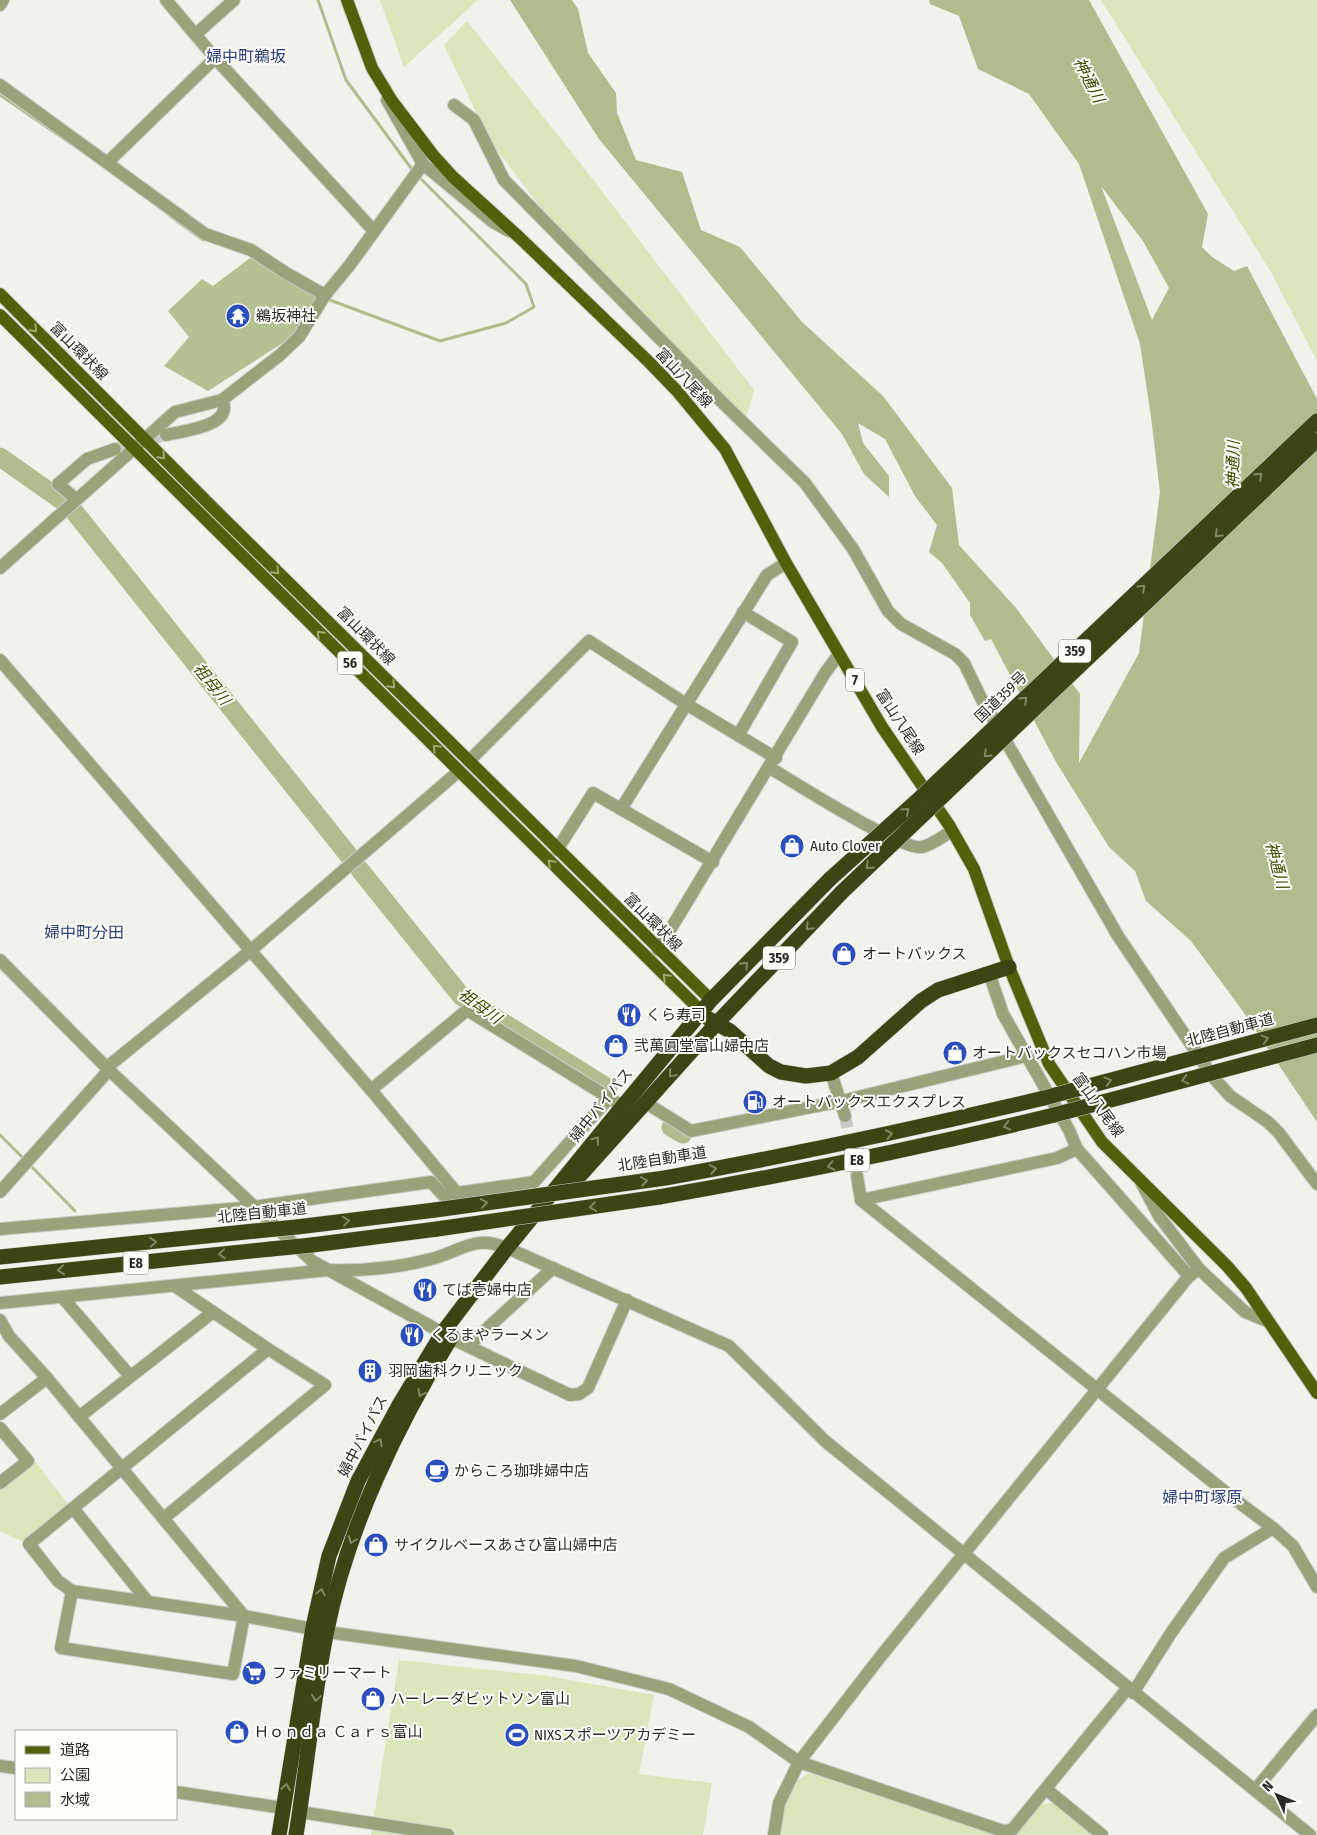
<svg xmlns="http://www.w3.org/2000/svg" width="1317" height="1835" font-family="'Fira Sans Condensed','Noto Sans JP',sans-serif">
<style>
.green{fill:#d9e5bb}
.forest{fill:#b3c092}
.water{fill:#afbc8e;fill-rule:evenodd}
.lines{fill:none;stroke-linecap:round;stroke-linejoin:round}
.stream{stroke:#afbc8e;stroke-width:3}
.river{stroke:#afbc8e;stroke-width:19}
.minor-tunnel{stroke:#c9cac5;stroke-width:12;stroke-dasharray:12 6;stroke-linecap:butt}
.minor-casing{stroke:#cdcec9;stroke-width:14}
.major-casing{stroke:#cdcec9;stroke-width:14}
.highway-casing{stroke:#cdcec9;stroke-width:16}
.minor{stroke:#98a37c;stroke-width:12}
.major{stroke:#51600b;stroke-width:12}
.highway{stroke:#3b4614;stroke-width:15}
.highway-bridge-casing{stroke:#cdcec9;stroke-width:16;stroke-linecap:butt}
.highway-bridge{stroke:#3b4614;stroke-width:15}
.oneway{stroke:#9fa877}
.oneway2{stroke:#7f8764}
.labels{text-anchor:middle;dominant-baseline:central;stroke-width:4;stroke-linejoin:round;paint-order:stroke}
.shield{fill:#fefffa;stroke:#6a6b68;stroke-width:1}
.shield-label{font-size:14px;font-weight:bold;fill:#2b2c2a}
.poi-label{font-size:15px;fill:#2b2c2a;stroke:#fefffa;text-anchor:start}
.street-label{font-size:15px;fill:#2b2c2a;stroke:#fefffa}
.neighbourhood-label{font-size:16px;fill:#2c417a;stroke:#fefffa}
.water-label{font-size:16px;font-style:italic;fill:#3d4a00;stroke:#fefffa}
</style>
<rect width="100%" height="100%" fill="#f0f2ec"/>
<g class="green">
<polygon points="380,0 478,0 404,67"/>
<polygon points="1101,0 1317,0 1317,361 1271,272"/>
<polygon points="467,21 584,168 754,390 746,418 546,215 490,141 444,45"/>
<polygon points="34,1460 68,1504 22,1541 0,1531 0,1487"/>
<polygon points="399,1660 547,1676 654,1695 639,1774 712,1783 703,1835 371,1835"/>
<polygon points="809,1773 997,1835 781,1835 785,1805 796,1781"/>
<polygon points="1053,1802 1093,1835 1015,1835 1041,1805"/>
</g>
<polygon class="forest" points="250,258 320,295 292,337 208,391 164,366 189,337 168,311 202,279 213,286"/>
<path class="water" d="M510 0H572L578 9 588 53 616 93 617 113 636 160 682 172 701 230 740 247 802 322 883 396 952 488 959 545 1016 608 1080 694 1079 763 1139 653 1160 492 1151 417 1140 344 1079 164 1029 94 978 69 959 16 930 4 929 0H1089L1208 214 1202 247 1212 257 1234 271 1247 266 1317 399V1122L1242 1010 1191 941 1146 901 1135 871 1109 847 1056 762 991 639 985 641 970 615V603L942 563 929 552 937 525 915 496 885 439 858 423 863 443 889 476V497L864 474 842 434 599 139ZM1101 186 1143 241 1169 288 1152 320Z"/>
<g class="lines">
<g class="stream">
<polyline points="318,0 346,80 411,168"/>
<polyline points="0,95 70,143"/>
<polyline points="170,216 203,240"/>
<polyline points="291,283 312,295"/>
<polyline points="327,299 440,341 506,323 534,307 526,284 421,179"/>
<polyline points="0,1135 24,1159"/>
<polyline points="30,1165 75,1211"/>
</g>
<g class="river">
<polyline points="0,457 64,502"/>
<polyline points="73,510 350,857"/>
<polyline points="360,870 462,997 608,1088"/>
<polyline points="671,1127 683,1134"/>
</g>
<g class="minor-tunnel">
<polyline points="115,449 166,435"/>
<polyline points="845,1116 857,1176"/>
</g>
<defs>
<g id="minor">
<polyline points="166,0 215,58 374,231"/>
<polyline points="0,5 3,0"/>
<polyline points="196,34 234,0"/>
<polyline points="0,85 205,234 251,250 286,273 325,295"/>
<polyline points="387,100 423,164 493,222 509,231"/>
<polyline points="454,105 474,120 504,180 722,402 805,483 853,549 888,611 901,624 955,654 964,663 981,698 1118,936 1213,1077 1230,1096 1268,1122 1279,1133 1317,1184"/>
<polyline points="108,162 215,58"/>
<path d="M166 435C183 431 235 426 222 400"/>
<polyline points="76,499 58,484 87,459 115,449"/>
<polyline points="0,568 175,412 222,400 280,355 299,337 325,295 349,266 423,164"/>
<polyline points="0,660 371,1090 457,1193 534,1182 609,1098"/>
<polyline points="739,734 792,642 743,612"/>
<polyline points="469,761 589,641 686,704 776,758"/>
<path d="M770 768C794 782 901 851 922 847 932 845 943 836 952 831"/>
<polyline points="621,809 767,575 786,563"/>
<polyline points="557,850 593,793 713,862"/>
<polyline points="658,950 825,673 839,654"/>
<polyline points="0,960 109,1070 312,1261 461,1343 570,1395 579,1394 588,1388 627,1300"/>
<polyline points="831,1073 845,1116"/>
<polyline points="371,1090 467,1010 616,1102"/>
<polyline points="646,1103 691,1131 842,1101 1026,1056"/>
<polyline points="1077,1149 1189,1276"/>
<polyline points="857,1176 861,1200 1229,1495 1273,1528 1293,1546 1317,1587"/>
<polyline points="1142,1184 1159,1216 1199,1269 1245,1312 1267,1321"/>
<polyline points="0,1192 109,1070 111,1064 250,951 459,771"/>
<polyline points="861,1200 1057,1158 1077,1149 1069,1130 1003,1014 989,973"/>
<polyline points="0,1229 253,1207 431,1182 443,1195 457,1193"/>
<polyline points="63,1298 130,1376"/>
<path d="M0 1303 328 1270C361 1271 398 1268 431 1259 461 1252 473 1234 507 1248L729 1346 825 1441 1310 1835"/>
<polyline points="0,1320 9,1336 47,1378 244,1616 233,1674 61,1648 72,1591"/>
<polyline points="468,1346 553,1268"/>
<polyline points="268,1349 29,1544 58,1581 72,1591 244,1616 334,1633 576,1666 669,1689 749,1727 799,1762 1003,1831 1012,1830 1127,1689"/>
<polyline points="0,1414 47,1378"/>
<polyline points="79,1417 213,1312"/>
<polyline points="0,1428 28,1461 0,1483"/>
<polyline points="73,1508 148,1602"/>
<polyline points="164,1518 325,1385 268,1349 176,1287"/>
<polyline points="1133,1693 1171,1633 1224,1558 1273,1528"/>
<polyline points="0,1766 16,1768"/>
<polyline points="1046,1789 1102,1835"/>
<polyline points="1255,1790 1317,1715"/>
<polyline points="176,1792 283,1808"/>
<polyline points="300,1812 448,1835"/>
<polyline points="774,1835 779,1803 799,1762 881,1656 1189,1276 1199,1269"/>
</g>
<g id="major">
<polyline points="347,0 372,68 392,101 433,155 453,177 520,238 649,362 677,391 725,449 786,563 882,727 949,825 974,869 1009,967 1049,1064 1102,1142 1227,1266 1246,1288 1317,1393"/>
<polyline points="0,294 212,507 711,1000"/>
<polyline points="0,315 701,1011"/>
</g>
<g id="highway">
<polyline points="709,1019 730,1031 769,1066 781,1072 806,1076 831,1073 858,1057 921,1001 938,990 1009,967"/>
<path d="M665 1178C792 1155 918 1128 1044 1098"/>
<polyline points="575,1181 716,1024 842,892"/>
<path d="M659 1197C792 1174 923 1147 1054 1115"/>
<polyline points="297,1227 435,1210"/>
<polyline points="312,1245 437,1229"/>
<polyline points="0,1257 255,1231"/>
<polyline points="0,1277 271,1249"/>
<polyline points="279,1835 313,1627 329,1556 358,1481 399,1405 443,1332 507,1248 623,1106 711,1000 830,879"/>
<path d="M296 1835C307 1767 313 1697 327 1630 347 1529 398 1423 452 1336"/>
</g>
</defs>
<use href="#minor" class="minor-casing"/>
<use href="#major" class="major-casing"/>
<use href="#highway" class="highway-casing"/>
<use href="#minor" class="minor"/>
<use href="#major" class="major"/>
<use href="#highway" class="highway"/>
<defs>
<g id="highway-bridge">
<polyline points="830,879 920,798 1317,421"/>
<polyline points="842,892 1317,440"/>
<polyline points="1044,1098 1317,1025"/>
<polyline points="1054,1115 1317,1045"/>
<polyline points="435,1210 665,1178"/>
<polyline points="437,1229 659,1197"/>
<polyline points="255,1231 297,1227"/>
<polyline points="271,1249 312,1245"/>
</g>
</defs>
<use href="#highway-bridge" class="highway-bridge-casing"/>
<use href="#highway-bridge" class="highway-bridge"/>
</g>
<defs><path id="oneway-chevron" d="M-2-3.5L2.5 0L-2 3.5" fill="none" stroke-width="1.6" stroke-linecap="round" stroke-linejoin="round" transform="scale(1.25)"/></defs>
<g class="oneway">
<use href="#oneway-chevron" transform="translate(34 329) rotate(45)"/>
<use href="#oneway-chevron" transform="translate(162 456) rotate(46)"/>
<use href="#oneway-chevron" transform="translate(276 571) rotate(45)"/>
<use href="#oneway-chevron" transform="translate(320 634) rotate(-135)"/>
<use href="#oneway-chevron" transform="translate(392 685) rotate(45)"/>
<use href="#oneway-chevron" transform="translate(436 748) rotate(-135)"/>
<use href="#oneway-chevron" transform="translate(551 863) rotate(-135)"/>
<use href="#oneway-chevron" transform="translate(666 977) rotate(-135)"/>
</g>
<g class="oneway2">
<use href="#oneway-chevron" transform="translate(1259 476) rotate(-44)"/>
<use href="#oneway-chevron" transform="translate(1218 534) rotate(136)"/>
<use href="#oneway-chevron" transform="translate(1142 588) rotate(-44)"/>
<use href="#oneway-chevron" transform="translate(1024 700) rotate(-44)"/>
<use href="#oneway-chevron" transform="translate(987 754) rotate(136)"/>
<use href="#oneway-chevron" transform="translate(906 811) rotate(-42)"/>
<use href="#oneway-chevron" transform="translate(869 866) rotate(136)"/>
<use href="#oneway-chevron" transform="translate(809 927) rotate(134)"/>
<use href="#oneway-chevron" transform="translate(745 965) rotate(-46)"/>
<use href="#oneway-chevron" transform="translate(1265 1039) rotate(-15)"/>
<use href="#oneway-chevron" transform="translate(672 1074) rotate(131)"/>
<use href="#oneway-chevron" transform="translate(1185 1080) rotate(165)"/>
<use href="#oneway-chevron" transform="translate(1108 1081) rotate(-15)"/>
<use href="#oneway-chevron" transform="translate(1007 1126) rotate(166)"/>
<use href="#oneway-chevron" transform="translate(889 1134) rotate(-12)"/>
<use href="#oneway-chevron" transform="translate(596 1140) rotate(-51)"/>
<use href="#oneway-chevron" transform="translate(831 1166) rotate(168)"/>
<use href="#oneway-chevron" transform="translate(713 1169) rotate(-10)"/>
<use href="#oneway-chevron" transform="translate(644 1181) rotate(-8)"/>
<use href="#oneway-chevron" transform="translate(484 1203) rotate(-8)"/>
<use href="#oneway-chevron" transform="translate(593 1207) rotate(172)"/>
<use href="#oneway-chevron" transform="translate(346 1221) rotate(-7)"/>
<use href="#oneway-chevron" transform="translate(153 1242) rotate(-6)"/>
<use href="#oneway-chevron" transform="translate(222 1254) rotate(174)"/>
<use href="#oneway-chevron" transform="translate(61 1270) rotate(174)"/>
<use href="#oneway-chevron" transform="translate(421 1393) rotate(119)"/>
<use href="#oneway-chevron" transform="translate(379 1442) rotate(-62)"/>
<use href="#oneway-chevron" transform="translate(352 1540) rotate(111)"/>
<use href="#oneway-chevron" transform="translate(321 1592) rotate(-77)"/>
<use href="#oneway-chevron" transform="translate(316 1698) rotate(98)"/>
<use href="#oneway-chevron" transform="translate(286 1787) rotate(-81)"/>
</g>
<defs>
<symbol id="temple-disc" viewBox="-11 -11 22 22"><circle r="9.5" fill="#2b4dbd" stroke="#fefffa"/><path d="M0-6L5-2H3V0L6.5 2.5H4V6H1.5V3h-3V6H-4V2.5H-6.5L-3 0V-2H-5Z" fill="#fff"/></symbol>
<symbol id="shop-disc" viewBox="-11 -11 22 22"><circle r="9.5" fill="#2b4dbd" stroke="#fefffa"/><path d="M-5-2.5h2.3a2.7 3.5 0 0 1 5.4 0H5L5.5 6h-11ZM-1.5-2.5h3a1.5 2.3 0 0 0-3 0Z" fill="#fff"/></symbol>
<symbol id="restaurant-disc" viewBox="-11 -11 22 22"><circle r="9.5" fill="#2b4dbd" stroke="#fefffa"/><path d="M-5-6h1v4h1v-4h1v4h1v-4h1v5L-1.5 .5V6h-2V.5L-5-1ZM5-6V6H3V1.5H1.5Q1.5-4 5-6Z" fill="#fff"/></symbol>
<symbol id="fuel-disc" viewBox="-11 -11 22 22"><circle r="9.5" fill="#2b4dbd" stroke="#fefffa"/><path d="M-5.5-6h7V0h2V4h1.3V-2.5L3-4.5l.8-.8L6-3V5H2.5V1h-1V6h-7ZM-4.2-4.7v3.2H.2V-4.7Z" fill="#fff"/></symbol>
<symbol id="building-disc" viewBox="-11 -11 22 22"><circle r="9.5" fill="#2b4dbd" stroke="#fefffa"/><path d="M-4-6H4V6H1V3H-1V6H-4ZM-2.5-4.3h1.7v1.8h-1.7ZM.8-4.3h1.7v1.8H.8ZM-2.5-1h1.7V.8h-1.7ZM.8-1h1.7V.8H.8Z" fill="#fff"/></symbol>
<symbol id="cafe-disc" viewBox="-11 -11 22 22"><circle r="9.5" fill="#2b4dbd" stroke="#fefffa"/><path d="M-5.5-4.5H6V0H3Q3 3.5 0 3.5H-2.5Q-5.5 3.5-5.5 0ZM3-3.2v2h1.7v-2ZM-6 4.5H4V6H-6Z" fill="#fff"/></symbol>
<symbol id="supermarket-disc" viewBox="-11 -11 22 22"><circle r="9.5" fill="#2b4dbd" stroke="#fefffa"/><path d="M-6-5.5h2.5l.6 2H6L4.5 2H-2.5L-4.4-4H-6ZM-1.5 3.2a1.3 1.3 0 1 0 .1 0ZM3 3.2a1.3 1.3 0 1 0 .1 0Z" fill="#fff"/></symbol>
<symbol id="stadium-disc" viewBox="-11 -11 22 22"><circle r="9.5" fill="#2b4dbd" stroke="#fefffa"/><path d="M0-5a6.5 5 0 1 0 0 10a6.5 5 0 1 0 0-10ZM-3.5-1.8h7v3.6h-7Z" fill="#fff"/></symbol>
</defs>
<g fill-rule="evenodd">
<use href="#temple-disc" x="224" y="302" width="28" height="28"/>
<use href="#shop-disc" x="778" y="832" width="28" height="28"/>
<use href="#shop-disc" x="830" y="940" width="28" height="28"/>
<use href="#restaurant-disc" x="615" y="1001" width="28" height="28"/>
<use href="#shop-disc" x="602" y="1032" width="28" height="28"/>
<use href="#shop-disc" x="941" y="1039" width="28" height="28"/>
<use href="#fuel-disc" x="741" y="1088" width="28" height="28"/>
<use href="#restaurant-disc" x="411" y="1276" width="28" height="28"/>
<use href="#restaurant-disc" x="398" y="1321" width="28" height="28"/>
<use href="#building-disc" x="356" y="1357" width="28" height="28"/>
<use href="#cafe-disc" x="423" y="1457" width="28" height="28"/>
<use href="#shop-disc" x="362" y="1531" width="28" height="28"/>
<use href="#supermarket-disc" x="240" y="1659" width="28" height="28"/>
<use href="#shop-disc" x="359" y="1685" width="28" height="28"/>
<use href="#shop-disc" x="223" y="1718" width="28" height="28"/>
<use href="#stadium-disc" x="503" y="1721" width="28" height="28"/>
</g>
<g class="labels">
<g class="shield">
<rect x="1059" y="639.5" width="32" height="23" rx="4"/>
<rect x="337.5" y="651.5" width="25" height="23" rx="4"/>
<rect x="846" y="668.5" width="18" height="23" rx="4"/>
<rect x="763" y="946.5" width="32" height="23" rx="4"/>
<rect x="844.5" y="1148.5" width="25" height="23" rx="4"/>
<rect x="123.5" y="1251.5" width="25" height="23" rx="4"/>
</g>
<g class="shield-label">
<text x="1075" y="651">359</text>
<text x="350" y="663">56</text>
<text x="855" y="680">7</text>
<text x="779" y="958">359</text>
<text x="857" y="1160">E8</text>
<text x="136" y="1263">E8</text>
</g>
<g class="poi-label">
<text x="256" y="316">鵜坂神社</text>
<text x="810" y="846">Auto Clover</text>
<text x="862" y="954">オートバックス</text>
<text x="646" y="1015">くら寿司</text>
<text x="634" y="1046">弐萬圓堂富山婦中店</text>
<text x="972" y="1053">オートバックスセコハン市場</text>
<text x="772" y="1102">オートバックスエクスプレス</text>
<text x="442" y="1290">てば壱婦中店</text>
<text x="430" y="1335">くるまやラーメン</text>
<text x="388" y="1371">羽岡歯科クリニック</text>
<text x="454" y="1471">からころ珈琲婦中店</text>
<text x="394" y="1545">サイクルベースあさひ富山婦中店</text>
<text x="272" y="1673">ファミリーマート</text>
<text x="390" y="1699">ハーレーダビットソン富山</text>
<text x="254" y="1732">Ｈｏｎｄａ Ｃａｒｓ富山</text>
<text x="534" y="1735">NIXSスポーツアカデミー</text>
</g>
<g class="street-label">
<text transform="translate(79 351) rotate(45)">富山環状線</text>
<text transform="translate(684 378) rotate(47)">富山八尾線</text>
<text transform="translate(366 636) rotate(45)">富山環状線</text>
<text transform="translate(1001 697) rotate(-44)">国道359号</text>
<text transform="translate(900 722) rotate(57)">富山八尾線</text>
<text transform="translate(653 922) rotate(45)">富山環状線</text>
<text transform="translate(1230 1030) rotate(-15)">北陸自動車道</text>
<text transform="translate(601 1105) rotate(-51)">婦中バイパス</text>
<text transform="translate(1098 1105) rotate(54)">富山八尾線</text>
<text transform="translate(662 1159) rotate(-9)">北陸自動車道</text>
<text transform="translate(262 1213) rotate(-6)">北陸自動車道</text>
<text transform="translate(363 1436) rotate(-63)">婦中バイパス</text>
</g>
<g class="neighbourhood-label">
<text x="246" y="56">婦中町鵜坂</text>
<text x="84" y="932">婦中町分田</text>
<text x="1202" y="1497">婦中町塚原</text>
</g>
<g class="water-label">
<text transform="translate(1089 80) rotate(63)">神通川</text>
<text transform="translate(1233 465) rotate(-89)">神通川</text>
<text transform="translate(212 684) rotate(51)">祖母川</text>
<text transform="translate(1277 865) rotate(75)">神通川</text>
<text transform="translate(480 1006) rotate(36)">祖母川</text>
</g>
</g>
<rect x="15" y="1730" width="162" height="90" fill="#fefffa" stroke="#aaaba7"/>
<rect x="25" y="1746" width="25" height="8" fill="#51600b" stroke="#aaaba7"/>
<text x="60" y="1755" font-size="15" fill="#2b2c2a">道路</text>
<rect x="25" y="1768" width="25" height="15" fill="#d9e5bb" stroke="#aaaba7"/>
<text x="60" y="1780" font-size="15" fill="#2b2c2a">公園</text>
<rect x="25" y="1792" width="25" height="15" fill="#afbc8e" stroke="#aaaba7"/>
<text x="60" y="1805" font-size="15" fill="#2b2c2a">水域</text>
<g transform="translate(1277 1795) rotate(314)" stroke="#fefffa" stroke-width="4" paint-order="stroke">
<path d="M0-4L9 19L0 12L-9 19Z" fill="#2b2c2a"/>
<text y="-8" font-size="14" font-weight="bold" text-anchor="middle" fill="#2b2c2a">N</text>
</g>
</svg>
